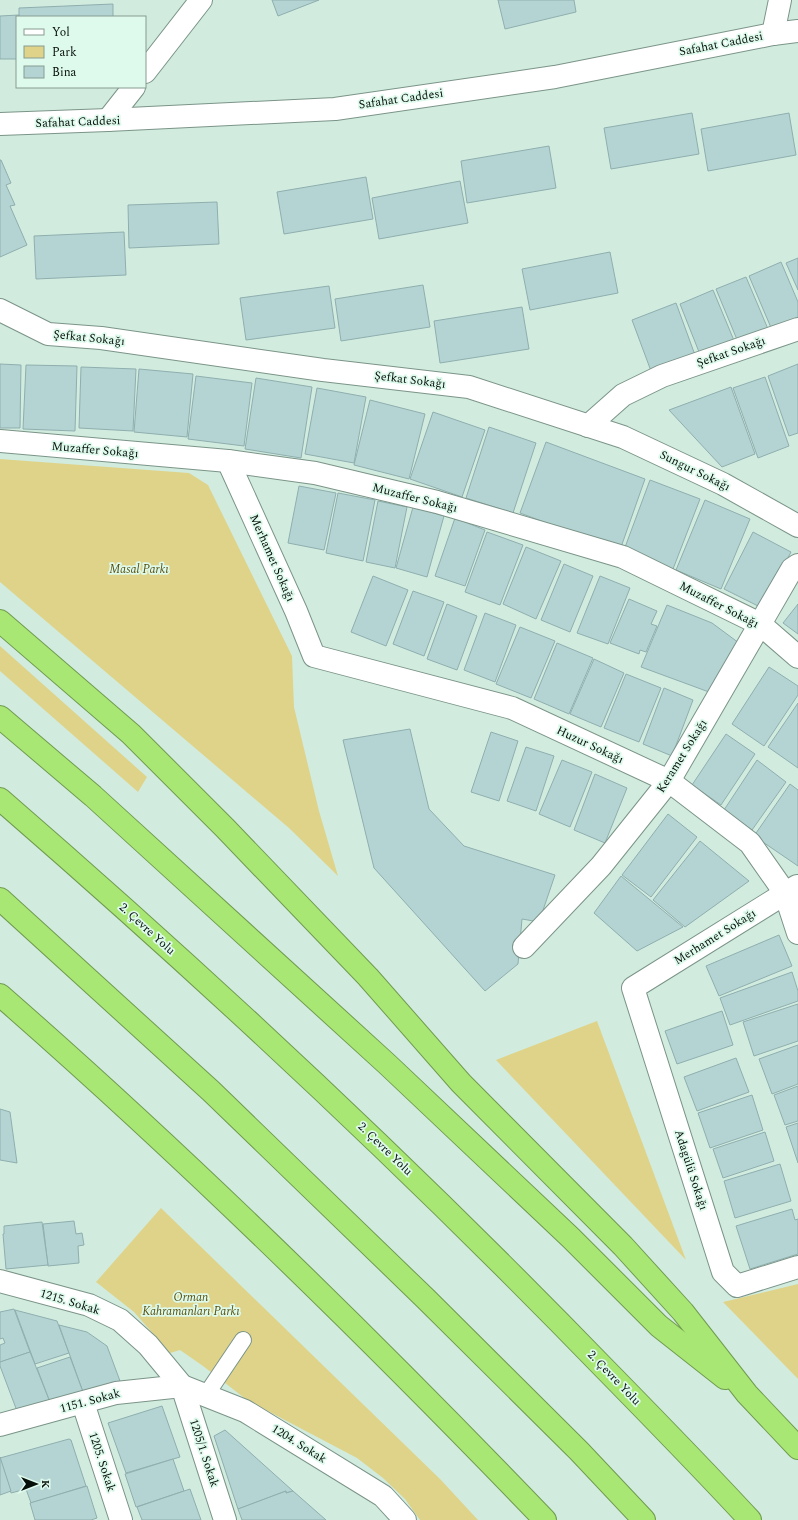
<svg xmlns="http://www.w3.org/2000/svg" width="798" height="1520" font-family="Spectral,serif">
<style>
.green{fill:#dfd38a}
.building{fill:#b4d4d4;stroke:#8faeae}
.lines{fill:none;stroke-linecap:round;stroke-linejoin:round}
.lane-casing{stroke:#7b9488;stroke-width:18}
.street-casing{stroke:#7b9488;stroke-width:24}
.highway-casing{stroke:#709b4f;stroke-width:24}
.lane{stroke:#fff;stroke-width:16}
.street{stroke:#fff;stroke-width:22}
.highway{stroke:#a9e774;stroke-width:22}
.labels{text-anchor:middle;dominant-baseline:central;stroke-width:3.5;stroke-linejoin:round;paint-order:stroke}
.street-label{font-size:12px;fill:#060e0a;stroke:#defaec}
.park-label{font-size:12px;font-style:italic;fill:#5a5010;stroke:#defaec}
</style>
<rect width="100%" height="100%" fill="#d1ecdf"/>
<g class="green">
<polygon points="0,459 189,473 208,485 292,656 294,707 319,811 338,876 289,828 0,582"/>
<polygon points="0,646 147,777 138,792 0,671"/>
<polygon points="597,1021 686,1260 496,1060"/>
<polygon points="161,1208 441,1480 478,1520 420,1520 405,1499 383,1478 357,1458 247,1400 203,1366 180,1350 170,1353 134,1312 96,1282"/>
<polygon points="798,1284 798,1379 723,1302"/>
</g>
<g class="building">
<polygon points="272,0 319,0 278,16"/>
<polygon points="498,0 574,0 576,12 505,29"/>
<polygon points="113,4 113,17 19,17 19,8"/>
<polygon points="19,15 19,17 17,17 17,59 0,59 0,16"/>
<polygon points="692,113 699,154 611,169 604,128"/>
<polygon points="789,113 796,155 708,171 701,129"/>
<polygon points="549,146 556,188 467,203 461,161"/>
<polygon points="0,160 1,160 11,183 6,185 15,205 10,206 27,245 0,257"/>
<polygon points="366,177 373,219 284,234 277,192"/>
<polygon points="460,181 468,223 379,239 372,198"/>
<polygon points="217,202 219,244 129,248 128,205"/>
<polygon points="124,232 126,275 36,279 34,236"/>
<polygon points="610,252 618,293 530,310 522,269"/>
<polygon points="798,258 798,290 786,263"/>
<polygon points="781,262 798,302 798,319 772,330 749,276"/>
<polygon points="746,277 768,329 738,342 716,289"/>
<polygon points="423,285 430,327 341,341 335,299"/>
<polygon points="329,286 335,328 246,340 240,298"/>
<polygon points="713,290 735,343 701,357 680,304"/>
<polygon points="676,303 695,355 651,371 632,320"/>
<polygon points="522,307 529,349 440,363 434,321"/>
<polygon points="0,364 21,365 20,428 0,428"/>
<polygon points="798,364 798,433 789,436 768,376"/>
<polygon points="26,365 77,366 75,431 23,429"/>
<polygon points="81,367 136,369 133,431 79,428"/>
<polygon points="139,369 193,374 187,437 134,432"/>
<polygon points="196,376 252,383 244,446 188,439"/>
<polygon points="765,377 789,446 758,458 733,388"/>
<polygon points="256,378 312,387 301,458 245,449"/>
<polygon points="731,387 755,454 722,467 669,410"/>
<polygon points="317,388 366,397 354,463 305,454"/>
<polygon points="370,400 425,414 409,479 354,465"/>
<polygon points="433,412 485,430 462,497 410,479"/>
<polygon points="489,427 536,443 513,513 466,498"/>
<polygon points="546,442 645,479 620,550 520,513"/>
<polygon points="650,480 700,499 673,569 624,550"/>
<polygon points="299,486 336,493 324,550 288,543"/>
<polygon points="338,493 375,500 363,561 326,553"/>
<polygon points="705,500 750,519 721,589 676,570"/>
<polygon points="378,501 407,507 395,568 366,562"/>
<polygon points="413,507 444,516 427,577 396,568"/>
<polygon points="455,518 485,530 465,586 435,576"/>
<polygon points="487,532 523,545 500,605 465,592"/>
<polygon points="753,532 791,552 762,608 724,589"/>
<polygon points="526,547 561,561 536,619 503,604"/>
<polygon points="564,564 593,576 570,632 541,620"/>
<polygon points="373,576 408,590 386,646 351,632"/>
<polygon points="600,576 630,588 608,644 577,633"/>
<polygon points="413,591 444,602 424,656 393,644"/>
<polygon points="629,599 657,611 651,624 657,626 646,652 640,650 639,654 610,643"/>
<polygon points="447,604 477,616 457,670 427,659"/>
<polygon points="798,604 798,634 783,623"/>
<polygon points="667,605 712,623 739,643 709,692 641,667"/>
<polygon points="485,613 516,625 495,682 464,670"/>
<polygon points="520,627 555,641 531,698 496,684"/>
<polygon points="557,643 593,658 569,714 534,699"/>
<polygon points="594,659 624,673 601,727 570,714"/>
<polygon points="769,667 798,686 798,695 764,746 732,724"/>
<polygon points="626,674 661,688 639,742 604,728"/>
<polygon points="664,688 693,700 672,756 643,744"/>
<polygon points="798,703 798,768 768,747"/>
<polygon points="410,729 429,809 464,846 555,875 539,922 522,919 518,964 485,991 374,868 343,740"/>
<polygon points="491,732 518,741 499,801 471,792"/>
<polygon points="726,734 755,754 721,805 692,785"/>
<polygon points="526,747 554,756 536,811 507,801"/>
<polygon points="562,760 592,772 570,827 539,814"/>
<polygon points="757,760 786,782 752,830 724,810"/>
<polygon points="595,774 627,788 605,843 574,830"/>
<polygon points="790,784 798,790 798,866 754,836"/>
<polygon points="668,814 697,837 651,897 622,875"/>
<polygon points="700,841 749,881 685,927 653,900"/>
<polygon points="621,876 683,927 637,951 594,913"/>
<polygon points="779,935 792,966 719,996 706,966"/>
<polygon points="792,972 798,991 798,1001 730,1025 720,998"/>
<polygon points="798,1004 798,1041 754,1056 743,1022"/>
<polygon points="722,1011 733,1045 677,1064 665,1031"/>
<polygon points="798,1045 798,1084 772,1094 759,1059"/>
<polygon points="736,1058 749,1092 697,1111 684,1077"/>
<polygon points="798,1086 798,1121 785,1125 774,1095"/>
<polygon points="752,1095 763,1130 710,1148 698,1113"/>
<polygon points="0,1109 10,1112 17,1163 0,1160"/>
<polygon points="798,1123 798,1163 786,1127"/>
<polygon points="765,1132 774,1161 723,1178 713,1149"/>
<polygon points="780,1164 791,1201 735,1218 724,1181"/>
<polygon points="792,1209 795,1220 798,1219 798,1254 750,1269 736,1226"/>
<polygon points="74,1221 76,1234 82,1233 84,1245 78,1246 79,1263 48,1266 43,1224"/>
<polygon points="42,1222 48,1265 6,1269 3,1234 4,1234 4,1226"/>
<polygon points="14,1309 30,1352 0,1362 0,1345 5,1343 3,1338 0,1339 0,1312"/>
<polygon points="15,1310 57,1321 69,1353 35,1364"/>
<polygon points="59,1325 87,1332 107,1346 120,1381 83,1392"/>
<polygon points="30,1352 50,1402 17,1411 0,1366 0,1362"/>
<polygon points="70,1357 83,1392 50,1402 37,1368"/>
<polygon points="162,1406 180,1457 126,1473 108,1423"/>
<polygon points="225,1430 293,1491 286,1493 286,1491 238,1509 214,1436"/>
<polygon points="69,1439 71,1440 86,1486 31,1503 26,1489 11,1493 0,1458"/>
<polygon points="0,1457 11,1491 0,1495"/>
<polygon points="173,1459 184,1491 136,1507 125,1474"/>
<polygon points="87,1486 97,1518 91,1520 35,1520 30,1503"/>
<polygon points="190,1489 201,1520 142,1520 137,1507"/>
<polygon points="286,1491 286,1493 293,1491 326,1520 242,1520 238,1509"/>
</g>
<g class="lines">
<defs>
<polyline id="lane" points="206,1395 243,1340"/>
<g id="street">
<polyline points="773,34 780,0"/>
<polyline points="145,72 201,0"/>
<polyline points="108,120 134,87"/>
<polyline points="0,124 108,120 335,109 555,77 773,34 798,31"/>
<polyline points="0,310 48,334 101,338 323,370 469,387 623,437 723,484 798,526"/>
<polyline points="588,426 623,395 662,376 798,329"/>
<polyline points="0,441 228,461 315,473 437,502 623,557 760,624 798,657"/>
<polyline points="228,461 296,611 314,656 512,708 669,781 750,843 785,893 798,933"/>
<polyline points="797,886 633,988 723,1272 737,1286 798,1267"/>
<polyline points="524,947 601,866 669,781 792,569 798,565"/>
<polyline points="0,1281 89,1305 120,1320 148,1345 182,1386 225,1520"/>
<polyline points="83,1403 121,1520"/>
<polyline points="0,1425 116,1393 182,1386 245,1411 383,1496 405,1520"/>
</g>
<g id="highway">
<polyline points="0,621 131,734 225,828 368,977 461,1083 623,1246 683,1312 747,1394 798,1448"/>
<polyline points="0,717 93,796 387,1064 571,1238 659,1326 725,1378"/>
<path d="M0 799C210 981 412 1170 605 1369 654 1419 703 1469 750 1520"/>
<polyline points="0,899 211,1091 425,1298 579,1451 644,1520"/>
<path d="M0 995C190 1161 370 1338 545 1520"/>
</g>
</defs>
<use href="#lane" class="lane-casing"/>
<use href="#street" class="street-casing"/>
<use href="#highway" class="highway-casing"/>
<use href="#lane" class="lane"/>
<use href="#street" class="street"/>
<use href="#highway" class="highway"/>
</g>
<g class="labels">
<g class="street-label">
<text transform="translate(721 44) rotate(-11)">Safahat Caddesi</text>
<text transform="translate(401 99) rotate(-8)">Safahat Caddesi</text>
<text transform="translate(78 122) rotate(-2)">Safahat Caddesi</text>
<text transform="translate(89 338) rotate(6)">Şefkat Sokağı</text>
<text transform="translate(731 352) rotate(-19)">Şefkat Sokağı</text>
<text transform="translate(410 380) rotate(7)">Şefkat Sokağı</text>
<text transform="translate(95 450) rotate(5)">Muzaffer Sokağı</text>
<text transform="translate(695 471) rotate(26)">Sungur Sokağı</text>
<text transform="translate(415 498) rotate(14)">Muzaffer Sokağı</text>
<text transform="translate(272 558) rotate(66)">Merhamet Sokağı</text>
<text transform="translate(719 605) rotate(27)">Muzaffer Sokağı</text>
<text transform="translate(590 745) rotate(25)">Huzur Sokağı</text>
<text transform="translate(682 756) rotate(-58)">Keramet Sokağı</text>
<text transform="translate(147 929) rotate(42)">2. Çevre Yolu</text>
<text transform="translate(715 937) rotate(-32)">Merhamet Sokağı</text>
<text transform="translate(385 1149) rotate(44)">2. Çevre Yolu</text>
<text transform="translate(691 1170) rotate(72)">Adagülü Sokağı</text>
<text transform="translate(70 1302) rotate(17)">1215. Sokak</text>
<text transform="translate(614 1378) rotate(46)">2. Çevre Yolu</text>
<text transform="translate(90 1401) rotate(-15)">1151. Sokak</text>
<text transform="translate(299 1444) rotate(32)">1204. Sokak</text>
<text transform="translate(204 1453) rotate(72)">1205/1. Sokak</text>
<text transform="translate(102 1462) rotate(72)">1205. Sokak</text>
</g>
<g class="park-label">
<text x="139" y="569">Masal Parkı</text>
<text x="191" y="1297">Orman<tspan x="191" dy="14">Kahramanları Parkı</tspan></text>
</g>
</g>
<rect x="16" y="16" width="130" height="72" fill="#defaec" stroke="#889c92"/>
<rect x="24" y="29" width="20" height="6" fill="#ffffff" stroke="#889c92"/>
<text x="52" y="36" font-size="12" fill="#060e0a">Yol</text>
<rect x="24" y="46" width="20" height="12" fill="#dfd38a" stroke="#889c92"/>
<text x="52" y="56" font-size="12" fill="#060e0a">Park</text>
<rect x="24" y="66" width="20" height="12" fill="#b4d4d4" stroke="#889c92"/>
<text x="52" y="76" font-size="12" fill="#060e0a">Bina</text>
<g transform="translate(36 1484) rotate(90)" stroke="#defaec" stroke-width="3" paint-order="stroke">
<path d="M0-3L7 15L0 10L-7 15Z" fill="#060e0a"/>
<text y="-6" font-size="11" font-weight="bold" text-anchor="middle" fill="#060e0a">K</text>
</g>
</svg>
